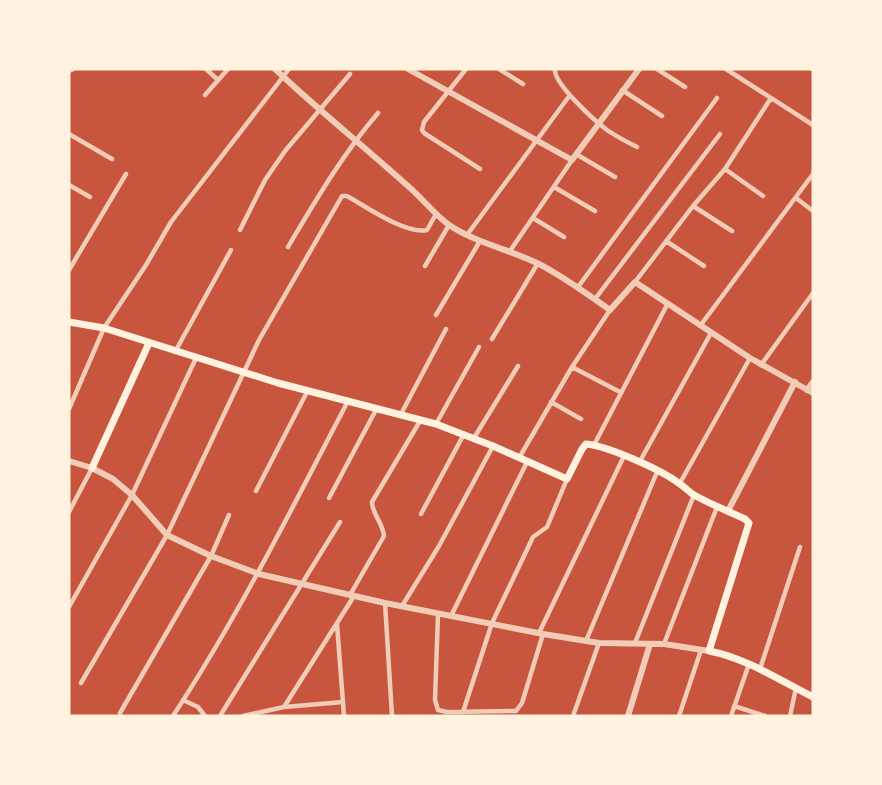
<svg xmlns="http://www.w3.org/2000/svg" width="882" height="785" font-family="'PT Serif',serif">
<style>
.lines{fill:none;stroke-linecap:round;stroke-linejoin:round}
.minor{stroke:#f1ccb7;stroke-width:4.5}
.tertiary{stroke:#f1ccb7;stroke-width:6}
.secondary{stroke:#fff3e0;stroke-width:7}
</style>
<rect width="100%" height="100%" fill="#c8553d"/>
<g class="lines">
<path class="minor" d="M 206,69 L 218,80
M 466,69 L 424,122 L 422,130 L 424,133 L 480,169
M 499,69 L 523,84
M 555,69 C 553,83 595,121 607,130 C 617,137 627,142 637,147
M 657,69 L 685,87
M 726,69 L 813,125
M 812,69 L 813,69
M 622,90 L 662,116
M 205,95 L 228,69
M 69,134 L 112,159
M 576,154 L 615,177
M 725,169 L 763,196
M 69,185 L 90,197
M 554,187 L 595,211
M 796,198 L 813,211
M 693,206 L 732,231
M 533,218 L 564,237
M 240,230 L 265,180 L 285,151 L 350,74
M 467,235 L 570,95
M 666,241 L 704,266
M 288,247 C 316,200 342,155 378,113
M 510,251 L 572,160
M 425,266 L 449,225
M 69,270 L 126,174
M 635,282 L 693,206 L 725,169 L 771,98
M 578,287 L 717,98
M 595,299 L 720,134
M 436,315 L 480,241
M 700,326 L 813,174
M 492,339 L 538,263
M 175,352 L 231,250
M 761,365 L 813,293
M 572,367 L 620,392
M 551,402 L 581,419
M 69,409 L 104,328 L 146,265 L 171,222 L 289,69
M 401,414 L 446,329
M 436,424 L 479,347
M 474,438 L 518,366
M 594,445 L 668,303
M 519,458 L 572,367 L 610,310
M 639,463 L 711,333
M 680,483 L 750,358
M 256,491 L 308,390
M 329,498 L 377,408
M 69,512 L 92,468
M 421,514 L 464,434
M 350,595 L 384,536 C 383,523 372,514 372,502 L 420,421
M 385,603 L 392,716
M 402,606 L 439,546 L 493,446
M 69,607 L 132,495 L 196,358
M 438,614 L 435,700 L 438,710 L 447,712 L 516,711
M 451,616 L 527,462
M 337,624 L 344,716
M 539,633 L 624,456
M 586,641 L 657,472
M 635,643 L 694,495
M 664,644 L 717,507
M 760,669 L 800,547
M 81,683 L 167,535 L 259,340 L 342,196 L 347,196 C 365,206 406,235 427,230 L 436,214
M 183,700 L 198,707 L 205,716
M 734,706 L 765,716
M 284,707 L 354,596
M 516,711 L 522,703 L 543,634
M 463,712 L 492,623 L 533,537 L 547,527 L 567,479
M 120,713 L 211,556 L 229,515
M 173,716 C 239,615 292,508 348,401
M 220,716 L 340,522
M 243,716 L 284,707 L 343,702
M 573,716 L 599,643
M 679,716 L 701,650
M 731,716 L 749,664
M 790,716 L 796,688"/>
<path class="tertiary" d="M 275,69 C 318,110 365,147 409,187 C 423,199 434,214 449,225 C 476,243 508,249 537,263 C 563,276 587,294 610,310 L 635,282 L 750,358 L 813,393
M 408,69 L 572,160 L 639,69
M 69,70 L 72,69
M 807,390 L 813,382
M 69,461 L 92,468 L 113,479 L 132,495 L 167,535 L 211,556 L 259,574 L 385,603 L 543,634 L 599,643 L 664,644 L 709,651
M 728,511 L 795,382
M 628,716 L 650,644"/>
<path class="secondary" d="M 69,322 L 104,328 L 278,383 L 436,424 L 493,446 L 567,479 L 582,449 L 586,444 C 608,446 662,470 680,484 C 685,487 689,492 694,495 C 710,504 728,511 745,519 L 749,523 L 709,651 C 746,658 779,680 813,697
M 92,468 L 149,343"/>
</g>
<rect width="882" height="785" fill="none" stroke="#fff3e0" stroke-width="141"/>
</svg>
